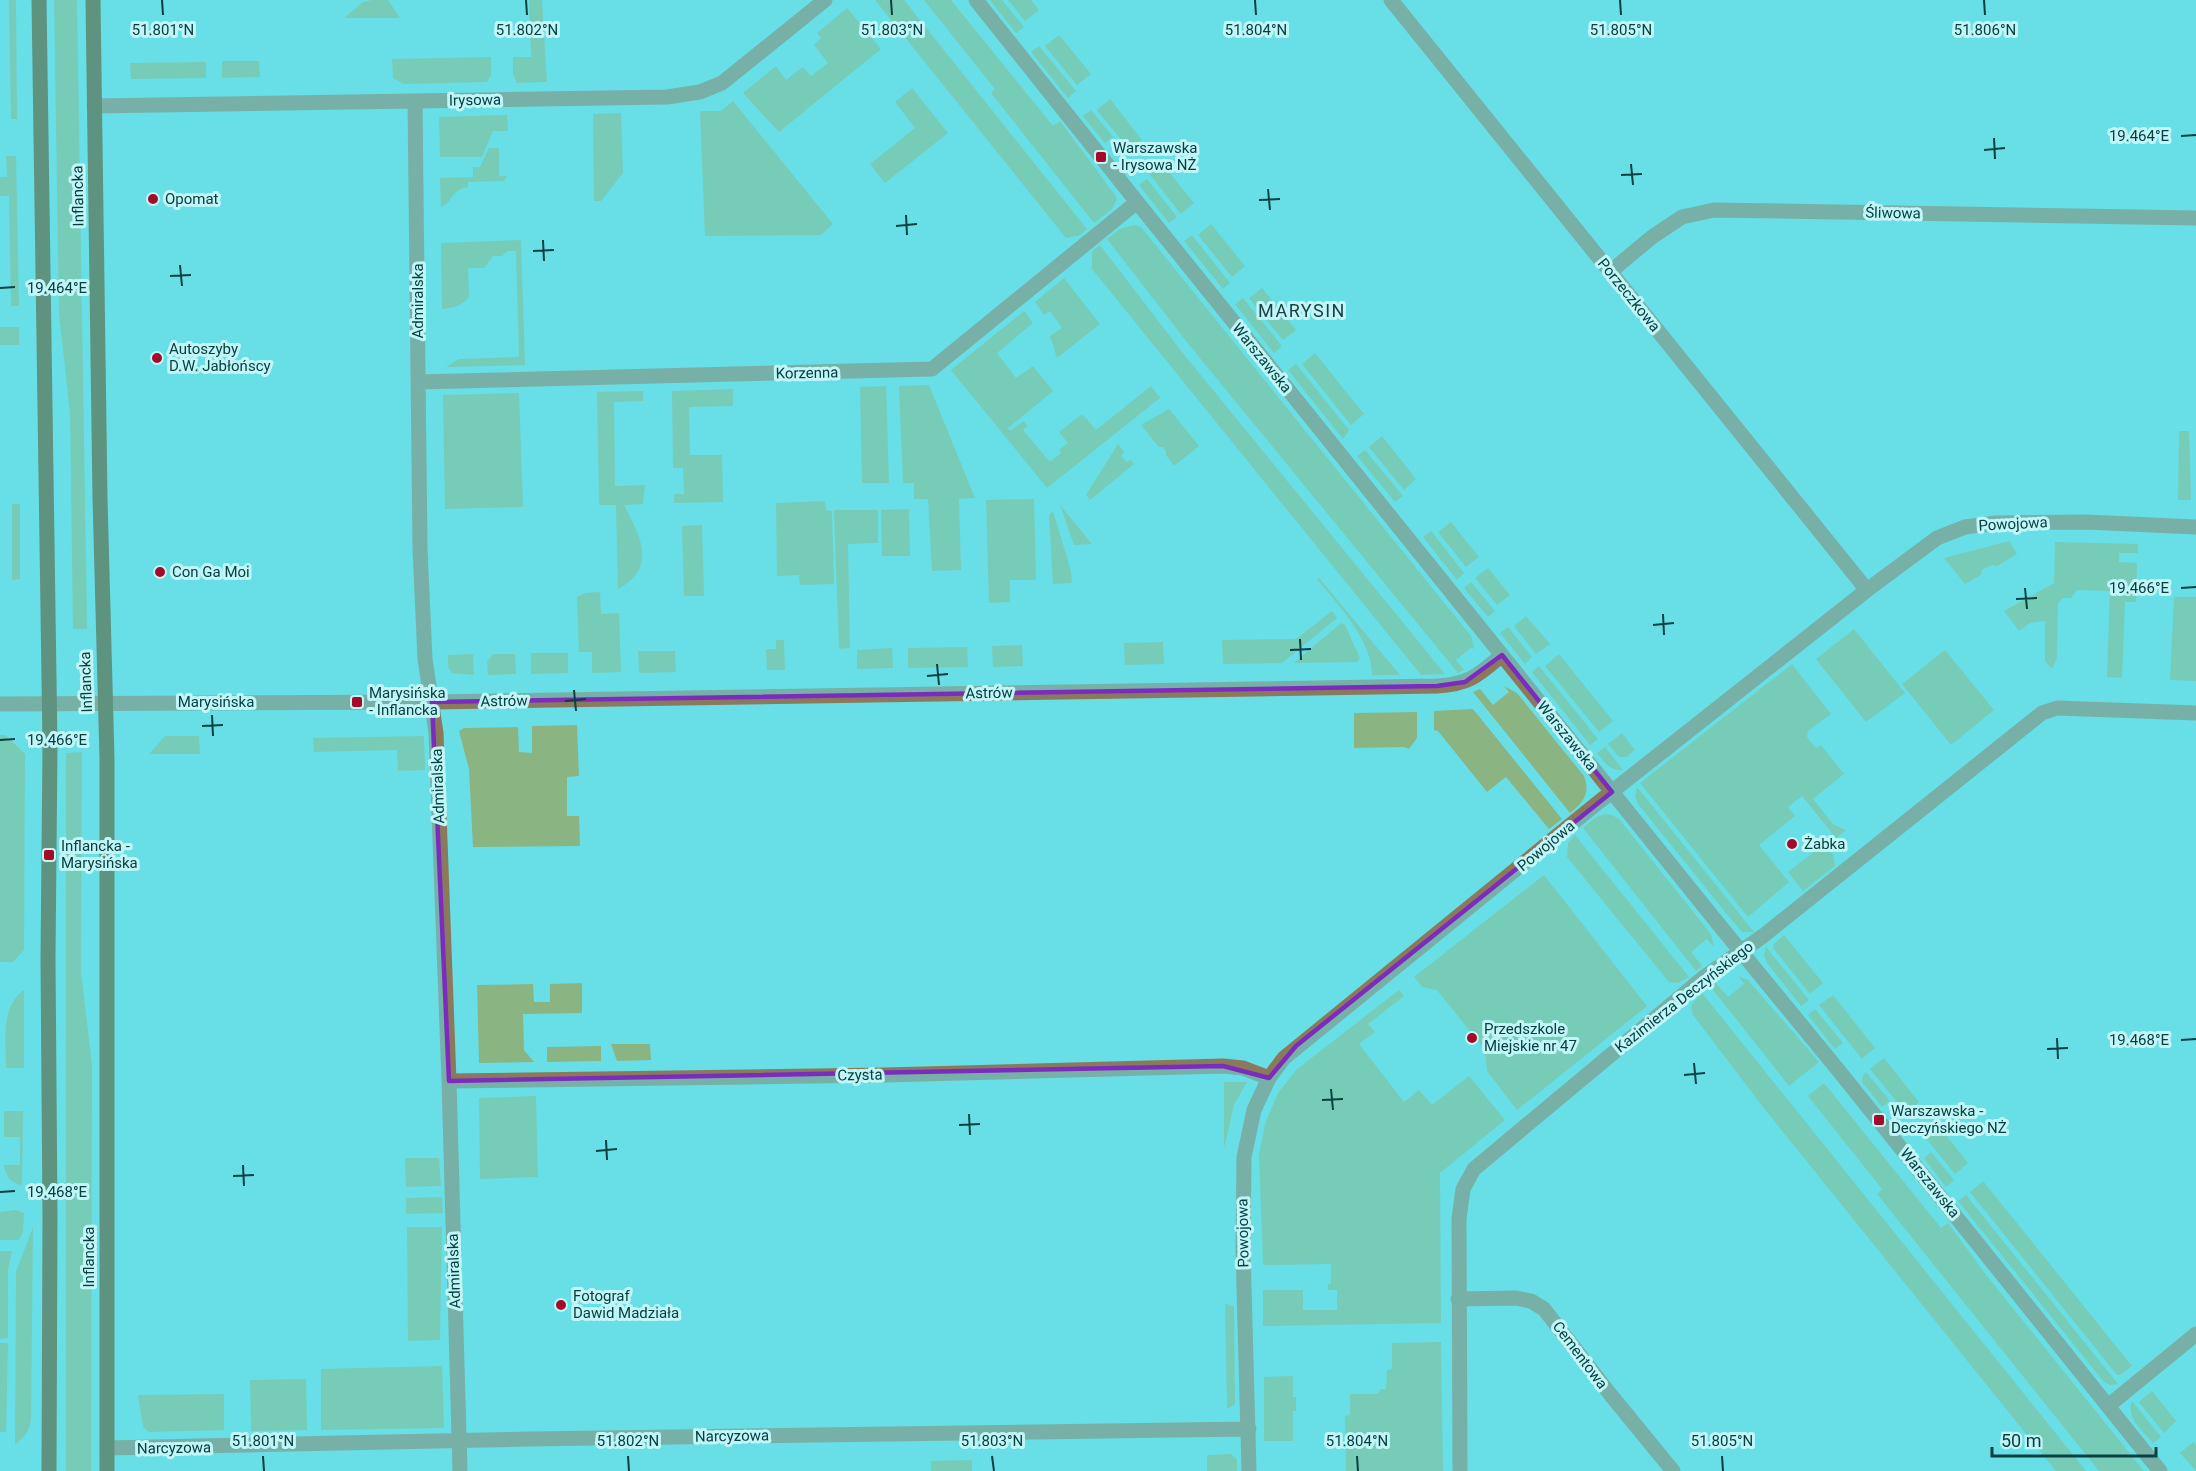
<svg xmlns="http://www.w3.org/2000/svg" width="2196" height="1471" font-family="Roboto,sans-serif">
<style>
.green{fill:#8ab582}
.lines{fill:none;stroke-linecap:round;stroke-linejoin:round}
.minor{stroke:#8b795c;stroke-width:15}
.major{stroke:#513903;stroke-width:15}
.marked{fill:none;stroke:#7b2cbf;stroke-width:4.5;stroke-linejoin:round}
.ticks{fill:none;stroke:#084042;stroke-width:2}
.poi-dot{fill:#a50b29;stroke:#c1f6f9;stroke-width:2}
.labels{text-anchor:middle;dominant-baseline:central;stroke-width:6;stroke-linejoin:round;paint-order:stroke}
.street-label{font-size:15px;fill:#084042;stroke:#c1f6f9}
.poi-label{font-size:15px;fill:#084042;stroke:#c1f6f9;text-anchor:start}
.quarter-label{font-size:18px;letter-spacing:1.5px;fill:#193f41;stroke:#c1f6f9}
.ticks-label{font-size:15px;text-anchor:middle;fill:#084042;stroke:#c1f6f9;stroke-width:6;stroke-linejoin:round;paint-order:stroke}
</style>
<rect width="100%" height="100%" fill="#68dfe6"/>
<path class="green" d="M 9,0 L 16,0 L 17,119 L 11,119 Z
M 54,0 L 77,0 L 87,629 L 73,629 L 70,413 L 59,314 Z
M 372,0 L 388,0 L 400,18 L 344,18 L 363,2 Z
M 529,0 L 542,0 L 547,82 L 517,83 L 513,74 L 513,57 L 531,57 Z
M 875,0 L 904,0 L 1087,229 L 1080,235 L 1066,238 Z
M 924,0 L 951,0 L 1053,126 L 1060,121 L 1115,195 L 1117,199 L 1112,209 L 1094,223 L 991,93 L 995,89 Z
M 990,0 L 1002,0 L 1024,27 L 1016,33 Z
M 1008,0 L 1031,0 L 1039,10 L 1025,21 Z
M 847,8 L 881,49 L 779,132 L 743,93 L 776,66 L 786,80 L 803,67 L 811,76 L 828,63 L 814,45 L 821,38 L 817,33 Z
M 1059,35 L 1091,74 L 1077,85 L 1045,46 Z
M 1039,46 L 1076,91 L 1068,98 L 1031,52 Z
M 491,57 L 491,75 L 487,82 L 404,84 L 393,78 L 392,59 Z
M 222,61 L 259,61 L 260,77 L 222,78 Z
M 206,62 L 206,78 L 131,79 L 130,63 Z
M 912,88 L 948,133 L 885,183 L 870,164 L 915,128 L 895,102 Z
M 1110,99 L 1142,140 L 1127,147 L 1097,110 Z
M 733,101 L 833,224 L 821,235 L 705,236 L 700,111 L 721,111 Z
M 1091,110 L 1113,137 L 1105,143 L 1083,116 Z
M 621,113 L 623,173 L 601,201 L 594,201 L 593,114 Z
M 507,115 L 508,131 L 493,131 L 482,157 L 440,157 L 439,117 Z
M 489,148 L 499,148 L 499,176 L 507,176 L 504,181 L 468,182 L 468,187 C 449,191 453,203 441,207 L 440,178 L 473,177 L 473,167 L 480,167 Z
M 6,156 L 16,156 L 19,306 L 11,306 L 9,196 L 0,196 L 0,177 L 7,177 Z
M 1160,161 L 1194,203 L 1181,214 L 1147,171 Z
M 1147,179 L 1177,217 L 1169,223 L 1139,185 Z
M 1211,224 L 1245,266 L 1232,277 L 1198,235 Z
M 1134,225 L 1141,227 L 1471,636 L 1475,650 L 1472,647 L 1456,660 L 1464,670 L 1458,673 L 1190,346 L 1107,239 L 1120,229 Z
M 1192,235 L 1230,283 L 1223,289 L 1184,241 Z
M 521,240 L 525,365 L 446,367 L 459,359 L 519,357 L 516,251 L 508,251 L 502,256 L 493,256 L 484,268 L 468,268 L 469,297 C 461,306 454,308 442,309 L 441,243 Z
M 1100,245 L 1182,352 L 1445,674 L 1421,675 L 1092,269 L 1092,251 Z
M 1064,278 L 1100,324 L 1057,358 L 1050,336 L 1062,328 L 1050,311 L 1044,315 L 1035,302 Z
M 1262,288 L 1296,330 L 1283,340 L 1249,298 Z
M 1243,298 L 1282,346 L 1274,353 L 1235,304 Z
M 1024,311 L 1033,323 L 997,353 L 1016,378 L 1033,366 L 1053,391 L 1008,428 L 1010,431 L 1024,421 L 1028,426 L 1023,430 L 1050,462 L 1061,453 L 1059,450 L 1068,443 L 1059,432 L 1082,414 L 1096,430 L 1151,386 L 1160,398 L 1047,488 L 951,370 Z
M 0,327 L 19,327 L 19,345 L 0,345 Z
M 1315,353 L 1364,414 L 1351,425 L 1302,364 Z
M 1296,364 L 1349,430 L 1343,439 L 1288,370 Z
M 929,385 L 975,498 L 959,499 L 961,570 L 932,571 L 928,499 L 914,499 L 914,483 L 903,483 L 899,386 Z
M 886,386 L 889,483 L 862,483 L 860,387 Z
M 733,389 L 733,406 L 689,407 L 690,455 L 722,455 L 723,502 L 674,503 L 674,494 L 684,494 L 683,468 L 673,468 L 672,391 Z
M 643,391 L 643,401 L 614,402 L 615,486 L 645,485 L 643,504 L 624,505 C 640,535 658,568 618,589 L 616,505 L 599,505 L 597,392 Z
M 519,393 L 523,507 L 445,509 L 443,395 Z
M 1169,409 L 1199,446 L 1174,466 L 1166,455 L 1166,451 L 1163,447 L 1159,447 L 1141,425 Z
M 2179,431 L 2189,431 L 2191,500 L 2178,500 Z
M 1382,436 L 1416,479 L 1404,490 L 1369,447 Z
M 1118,444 L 1124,452 L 1121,455 L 1126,462 L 1131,460 L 1134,464 L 1090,500 L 1086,495 Z
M 1365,450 L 1403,496 L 1395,502 L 1357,456 Z
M 1034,499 L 1036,580 L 1010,580 L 1010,602 L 989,603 L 986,500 Z
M 825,501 L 826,510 L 832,511 L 834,584 L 800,585 L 799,575 L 777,576 L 776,503 Z
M 12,504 L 20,504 L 20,579 L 12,580 Z
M 1060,505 L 1092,544 L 1074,545 Z
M 909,509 L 910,556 L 882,556 L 881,510 Z
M 878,510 L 878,543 L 848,544 L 850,648 L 839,649 L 834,510 Z
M 1053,511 L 1071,571 L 1072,583 L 1053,584 L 1049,515 Z
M 1451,522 L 1479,557 L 1466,567 L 1438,532 Z
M 702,525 L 704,596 L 684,596 L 682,526 Z
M 1431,531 L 1464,573 L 1457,580 L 1423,537 Z
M 2009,541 L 2017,554 L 1997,566 L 1992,565 L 1982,570 L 1981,575 L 1965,584 L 1944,558 Z
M 2055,542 L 2138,544 L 2138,553 L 2119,553 L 2119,562 L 2137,563 L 2136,602 L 2125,602 L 2122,678 L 2107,677 L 2110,591 L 2077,590 L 2071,598 L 2063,598 L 2058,603 L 2057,658 L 2052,669 L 2045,661 L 2045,621 L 2030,623 L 2019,631 L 2004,611 L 2054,583 Z
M 1488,568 L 1510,595 L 1497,605 L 1475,578 Z
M 1319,578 L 1400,675 L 1372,675 C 1372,640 1338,605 1317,579 Z
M 1471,582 L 1495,611 L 1488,617 L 1464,588 Z
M 600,592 L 601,614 L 619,613 L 621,672 L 592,673 L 592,652 L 579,652 L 577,597 L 585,593 Z
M 2174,597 L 2196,597 L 2196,681 L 2170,680 Z
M 1332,611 L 1337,618 L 1282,663 L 1223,664 L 1222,640 L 1296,639 Z
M 1526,616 L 1550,644 L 1536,654 L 1514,626 Z
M 1341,623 L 1345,625 L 1360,658 L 1357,662 L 1294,663 Z
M 1508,627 L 1532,657 L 1525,664 L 1500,633 Z
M 1854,629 L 1905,693 L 1866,722 L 1816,659 Z
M 776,640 L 784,640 L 785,670 L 767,670 L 766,649 L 776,649 Z
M 1163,642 L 1164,664 L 1125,665 L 1124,643 Z
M 1022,645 L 1023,666 L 993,667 L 992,646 Z
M 967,647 L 968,667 L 908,668 L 908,648 Z
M 892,648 L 893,668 L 857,669 L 857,650 Z
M 1945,650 L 1994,710 L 1951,745 L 1902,684 Z
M 638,651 L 675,651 L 676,672 L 639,673 Z
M 531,653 L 568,653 L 568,673 L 531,674 Z
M 473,654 L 474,675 L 452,673 L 448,667 L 448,655 Z
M 493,654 L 515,654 L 516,674 L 488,675 L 487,662 Z
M 1559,654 L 1613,721 L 1599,732 L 1545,666 Z
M 1792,664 L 1831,714 L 1808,731 L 1807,737 L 1816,748 L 1821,745 L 1844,774 L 1813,799 L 1834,825 L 1846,830 L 1836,838 L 1802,796 L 1788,807 L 1795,816 L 1759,845 L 1789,882 L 1748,917 L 1640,783 Z
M 1539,666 L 1598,739 L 1590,745 L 1532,672 Z
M 1504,686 L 1517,693 L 1584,776 C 1591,793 1583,803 1570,813 L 1473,692 L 1480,689 L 1493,705 L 1509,692 Z
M 1473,709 L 1562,819 L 1549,829 L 1506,777 L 1487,792 L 1438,731 L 1434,730 L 1434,711 Z
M 1417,712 L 1417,738 L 1409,749 L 1404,747 L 1354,748 L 1354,713 Z
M 577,725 L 579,776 L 567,777 L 567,816 L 579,816 L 580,846 L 473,847 L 469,769 L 459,731 L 464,728 L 518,727 L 519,752 L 532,753 L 532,726 Z
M 1622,733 L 1635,750 L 1626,757 L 1619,757 L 1608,744 Z
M 0,735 L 5,735 L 25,754 L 24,950 L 13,962 L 0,962 Z
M 165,736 L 199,736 L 200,754 L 149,754 Z
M 424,736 L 425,770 L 398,771 L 397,750 L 314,752 L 313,738 Z
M 1605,747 L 1623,770 C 1610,771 1605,763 1597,753 Z
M 82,752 L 81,972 L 92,1065 L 91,1471 L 66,1471 L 66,753 Z
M 1637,787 L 1754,932 L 1742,932 L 1730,918 L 1638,804 L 1635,796 Z
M 1605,814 L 1612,815 L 1619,819 L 1711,934 L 1714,947 L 1707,939 L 1691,952 L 1702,966 L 1696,971 L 1583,828 L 1596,817 Z
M 1575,835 L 1689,977 L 1678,983 L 1669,982 L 1567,857 L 1568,843 Z
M 1825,843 L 1833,855 L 1835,866 L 1803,891 L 1788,872 Z
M 1544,875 L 1647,1006 L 1517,1110 L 1487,1071 L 1485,1050 L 1437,990 L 1422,987 L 1414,977 Z
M 1784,935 L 1823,983 L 1810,994 L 1773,948 L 1774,944 Z
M 1766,947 L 1809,1000 L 1801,1006 L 1767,963 L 1764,955 Z
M 1738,976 L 1748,980 L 1819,1062 L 1789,1086 L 1710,986 L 1715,982 L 1728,997 L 1744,984 Z
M 582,983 L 582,1013 L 523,1014 L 524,1050 L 534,1062 L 479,1063 L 477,985 L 533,984 L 534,1002 L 550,1002 L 550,984 Z
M 24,990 L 24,1068 L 6,1068 C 6,1041 0,1007 24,990 Z
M 1399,990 L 1404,996 L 1368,1024 L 1375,1032 L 1359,1044 L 1404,1102 L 1419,1090 L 1432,1105 L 1469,1076 L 1505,1120 L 1440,1173 L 1441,1323 L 1263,1326 L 1263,1290 L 1303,1290 L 1303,1310 L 1337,1310 L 1337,1290 L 1328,1290 L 1328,1284 L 1331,1284 L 1331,1264 L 1263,1265 L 1259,1155 L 1265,1124 L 1278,1093 L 1296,1070 Z
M 1702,993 L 2086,1471 L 2056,1471 L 1763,1107 L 1693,1015 L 1691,1005 Z
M 1833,995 L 1875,1048 L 1862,1059 L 1819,1005 Z
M 1815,1009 L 1843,1043 L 1835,1049 L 1808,1015 Z
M 611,1044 L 650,1044 L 651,1060 L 617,1061 Z
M 601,1046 L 601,1061 L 547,1062 L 547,1047 Z
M 1884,1058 L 1919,1102 L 1906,1113 L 1870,1069 Z
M 1866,1072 L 1890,1101 L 1882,1107 L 1862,1082 L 1863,1075 Z
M 1224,1082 L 1247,1082 L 1234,1105 L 1224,1148 Z
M 1824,1083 L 1941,1228 L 1948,1223 L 1987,1276 L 2144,1471 L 2099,1471 L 1877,1194 L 1882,1189 L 1808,1096 Z
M 536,1096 L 538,1177 L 480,1179 L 479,1098 Z
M 4,1111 L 23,1111 L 22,1185 C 11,1184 5,1175 4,1165 L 20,1165 L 20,1137 L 4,1137 Z
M 1935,1121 L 1968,1163 L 1955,1174 L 1921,1132 Z
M 1931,1152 L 1954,1180 L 1946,1187 L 1924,1158 Z
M 405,1158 L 439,1158 L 441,1186 L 406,1187 Z
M 1983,1181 L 2132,1366 L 2120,1375 L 2117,1375 L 1970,1192 Z
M 1966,1195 L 2118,1384 L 2110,1385 L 2104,1382 L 1958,1201 Z
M 442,1197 L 443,1213 L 406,1214 L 406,1198 Z
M 16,1210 L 24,1213 L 23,1232 L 19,1240 L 0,1240 L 0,1212 Z
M 33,1227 L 31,1418 C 30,1430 25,1438 15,1444 L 16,1272 Z
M 407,1227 L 442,1227 L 440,1340 L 408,1341 Z
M 0,1251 L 12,1251 L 8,1270 L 8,1338 L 0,1339 Z
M 1225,1303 L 1234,1307 L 1235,1404 L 1227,1409 Z
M 1441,1342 L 1443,1471 L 1346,1471 L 1345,1416 L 1350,1415 L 1350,1394 L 1377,1394 L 1381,1389 L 1386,1389 L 1387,1370 L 1392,1369 L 1392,1343 Z
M 0,1343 L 8,1343 L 6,1432 L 0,1432 Z
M 442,1366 L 444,1428 L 321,1430 L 321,1369 Z
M 1293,1376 L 1293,1397 L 1296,1397 L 1296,1411 L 1293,1411 L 1293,1441 L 1264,1441 L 1264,1377 Z
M 306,1379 L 307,1430 L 251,1431 L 250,1380 Z
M 2152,1391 L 2176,1421 L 2164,1433 L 2139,1402 Z
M 224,1394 L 224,1430 L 149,1432 L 143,1427 L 138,1395 Z
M 2132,1401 L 2161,1437 L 2153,1443 C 2143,1431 2125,1417 2132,1401 Z
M 2193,1442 L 2196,1445 L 2196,1471 L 2180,1453 Z
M 1231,1454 L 1237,1460 L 1237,1471 L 1207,1471 L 1207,1455 Z
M 972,1460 L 972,1471 L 931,1471 L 931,1461 Z"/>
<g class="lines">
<path class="minor" d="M 976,0 L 1137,202 L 1720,926 L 1839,1071 L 2160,1471
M 1391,0 L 1867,590
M 415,101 L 420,549 L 425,659 L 436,733 L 449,1081 L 460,1471
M 94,106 L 667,97 L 700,92 L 722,83 L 825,0
M 1610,272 L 1652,237 L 1682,217 L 1714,210 L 2196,218
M 418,382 L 932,369 L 1137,202
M 0,704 L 432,702 L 1437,686 C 1470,684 1478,675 1502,655
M 449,1081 L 885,1075 L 1223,1066 L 1243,1068 L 1269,1078
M 1458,1299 L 1516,1298 L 1531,1301 L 1544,1309 L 1610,1394 L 1673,1471
M 2108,1406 L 2196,1334
M 107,1448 L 529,1439 L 1249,1429
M 1249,1471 L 1243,1250 L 1244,1157 L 1254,1110 L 1269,1078 L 1284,1058 L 1595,805 L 1867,590 L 1937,538 L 1965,527 L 1996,523 L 2086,522 L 2196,527
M 1460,1471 L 1459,1219 L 1463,1189 L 1474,1169 L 1703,978 L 1763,936 L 2042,713 L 2057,708 L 2196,713"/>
<path class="major" d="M 39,0 L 50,746 L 48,959 L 50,1216 L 49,1471
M 93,0 L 100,498 L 107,759 L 107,1471"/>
</g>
<path d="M0 0H2196V1471H0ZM 1502,655 L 1612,792 L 1296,1046 L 1269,1078 L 1223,1066 L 449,1081 L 432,702 L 1437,686 L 1465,682 Z" fill="#68dfe6" fill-opacity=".55" fill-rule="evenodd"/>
<path class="marked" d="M 1502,655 L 1612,792 L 1296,1046 L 1269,1078 L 1223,1066 L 449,1081 L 432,702 L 1437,686 L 1465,682 Z"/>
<path class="ticks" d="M 162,0 L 163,15M 526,0 L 527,15M 891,0 L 892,15M 1255,0 L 1256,15M 1620,0 L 1621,15M 1984,0 L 1985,15M 2181,136 L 2196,135M 1994,138 L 1995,159M 1984,150 L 2005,148M 1631,164 L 1633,185M 1621,175 L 1642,174M 1268,189 L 1270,210M 1259,200 L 1280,199M 906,215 L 907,235M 896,226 L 917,224M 543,240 L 544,261M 533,251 L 554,250M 180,265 L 182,286M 170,276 L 191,275M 0,288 L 15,287M 2025,588 L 2027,609M 2181,588 L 2196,587M 2016,599 L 2037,598M 1663,614 L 1664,635M 1653,625 L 1674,623M 1300,639 L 1301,660M 1290,650 L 1311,649M 937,664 L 939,685M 927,676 L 948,674M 574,690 L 576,711M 565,701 L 586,699M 212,715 L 213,736M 202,726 L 223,725M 0,740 L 15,739M 2057,1038 L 2058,1059M 2181,1040 L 2196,1039M 2047,1049 L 2068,1048M 1694,1063 L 1696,1084M 1684,1075 L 1705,1073M 1331,1089 L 1333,1110M 1322,1100 L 1343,1099M 969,1114 L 970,1135M 959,1125 L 980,1124M 606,1140 L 607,1160M 596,1151 L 617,1149M 243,1165 L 244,1186M 233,1176 L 254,1175M 0,1192 L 15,1191M 263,1456 L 264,1471M 628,1456 L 629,1471M 992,1456 L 994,1471M 1357,1456 L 1358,1471M 1722,1456 L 1723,1471"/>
<g class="poi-dot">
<rect x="1095" y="151" width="12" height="12" rx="3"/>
<circle cx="153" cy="199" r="6"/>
<circle cx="157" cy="358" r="6"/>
<circle cx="160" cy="572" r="6"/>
<rect x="351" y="696" width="12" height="12" rx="3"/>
<circle cx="1792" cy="844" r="6"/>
<rect x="43" y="849" width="12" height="12" rx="3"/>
<circle cx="1472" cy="1038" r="6"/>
<rect x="1873" y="1114" width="12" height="12" rx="3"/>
<circle cx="561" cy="1305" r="6"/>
</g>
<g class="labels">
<g class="street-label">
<text transform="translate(475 100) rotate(-1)">Irysowa</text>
<text transform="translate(78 196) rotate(-91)">Inflancka</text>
<text transform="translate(1893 213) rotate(1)">Śliwowa</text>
<text transform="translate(1629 295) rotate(51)">Porzeczkowa</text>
<text transform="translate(418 301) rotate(-90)">Admiralska</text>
<text transform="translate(1262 358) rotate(51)">Warszawska</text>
<text transform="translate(807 373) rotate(-1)">Korzenna</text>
<text transform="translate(2013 524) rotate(-3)">Powojowa</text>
<text transform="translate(86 682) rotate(-92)">Inflancka</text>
<text transform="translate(989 693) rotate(-1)">Astrów</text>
<text transform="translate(504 701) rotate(-1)">Astrów</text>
<text x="216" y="702">Marysińska</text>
<text transform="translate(1567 736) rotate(51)">Warszawska</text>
<text transform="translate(438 786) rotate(-92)">Admiralska</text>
<text transform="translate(1546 846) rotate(-40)">Powojowa</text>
<text transform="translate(1684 997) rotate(-38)">Kazimierza Deczyńskiego</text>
<text transform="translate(860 1075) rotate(-1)">Czysta</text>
<text transform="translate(1930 1183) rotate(51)">Warszawska</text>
<text transform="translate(1243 1233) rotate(-91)">Powojowa</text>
<text transform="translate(89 1257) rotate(-90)">Inflancka</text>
<text transform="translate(454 1271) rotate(-92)">Admiralska</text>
<text transform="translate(1580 1355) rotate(53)">Cementowa</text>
<text transform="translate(732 1436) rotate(-1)">Narcyzowa</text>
<text transform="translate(174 1448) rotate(-1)">Narcyzowa</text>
</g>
<g class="poi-label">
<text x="1113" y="148">Warszawska<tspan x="1113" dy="17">- Irysowa NŻ</tspan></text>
<text x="165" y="199">Opomat</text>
<text x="169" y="349">Autoszyby<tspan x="169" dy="17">D.W. Jabłońscy</tspan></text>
<text x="172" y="572">Con Ga Moi</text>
<text x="369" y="693">Marysińska<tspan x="369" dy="17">- Inflancka</tspan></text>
<text x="1804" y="844">Żabka</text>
<text x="61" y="846">Inflancka -<tspan x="61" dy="17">Marysińska</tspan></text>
<text x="1484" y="1029">Przedszkole<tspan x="1484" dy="17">Miejskie nr 47</tspan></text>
<text x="1891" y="1111">Warszawska -<tspan x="1891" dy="17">Deczyńskiego NŻ</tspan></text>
<text x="573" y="1296">Fotograf<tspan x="573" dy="17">Dawid Madziała</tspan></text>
</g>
<g class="quarter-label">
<text x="1302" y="310">MARYSIN</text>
</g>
</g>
<g class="ticks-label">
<text x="163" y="35">51.801°N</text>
<text x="527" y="35">51.802°N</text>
<text x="892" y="35">51.803°N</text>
<text x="1256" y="35">51.804°N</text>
<text x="1621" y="35">51.805°N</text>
<text x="1985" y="35">51.806°N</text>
<text x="2139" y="141">19.464°E</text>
<text x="57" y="293">19.464°E</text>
<text x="2139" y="593">19.466°E</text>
<text x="57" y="745">19.466°E</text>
<text x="2139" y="1045">19.468°E</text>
<text x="57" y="1197">19.468°E</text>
<text x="263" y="1446">51.801°N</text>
<text x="628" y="1446">51.802°N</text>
<text x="992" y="1446">51.803°N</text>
<text x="1357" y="1446">51.804°N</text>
<text x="1722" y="1446">51.805°N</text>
</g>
<path d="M1992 1447v9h164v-9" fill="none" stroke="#084042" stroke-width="3"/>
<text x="2001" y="1447" font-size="18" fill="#084042" stroke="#c1f6f9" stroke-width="4.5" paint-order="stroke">50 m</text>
</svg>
